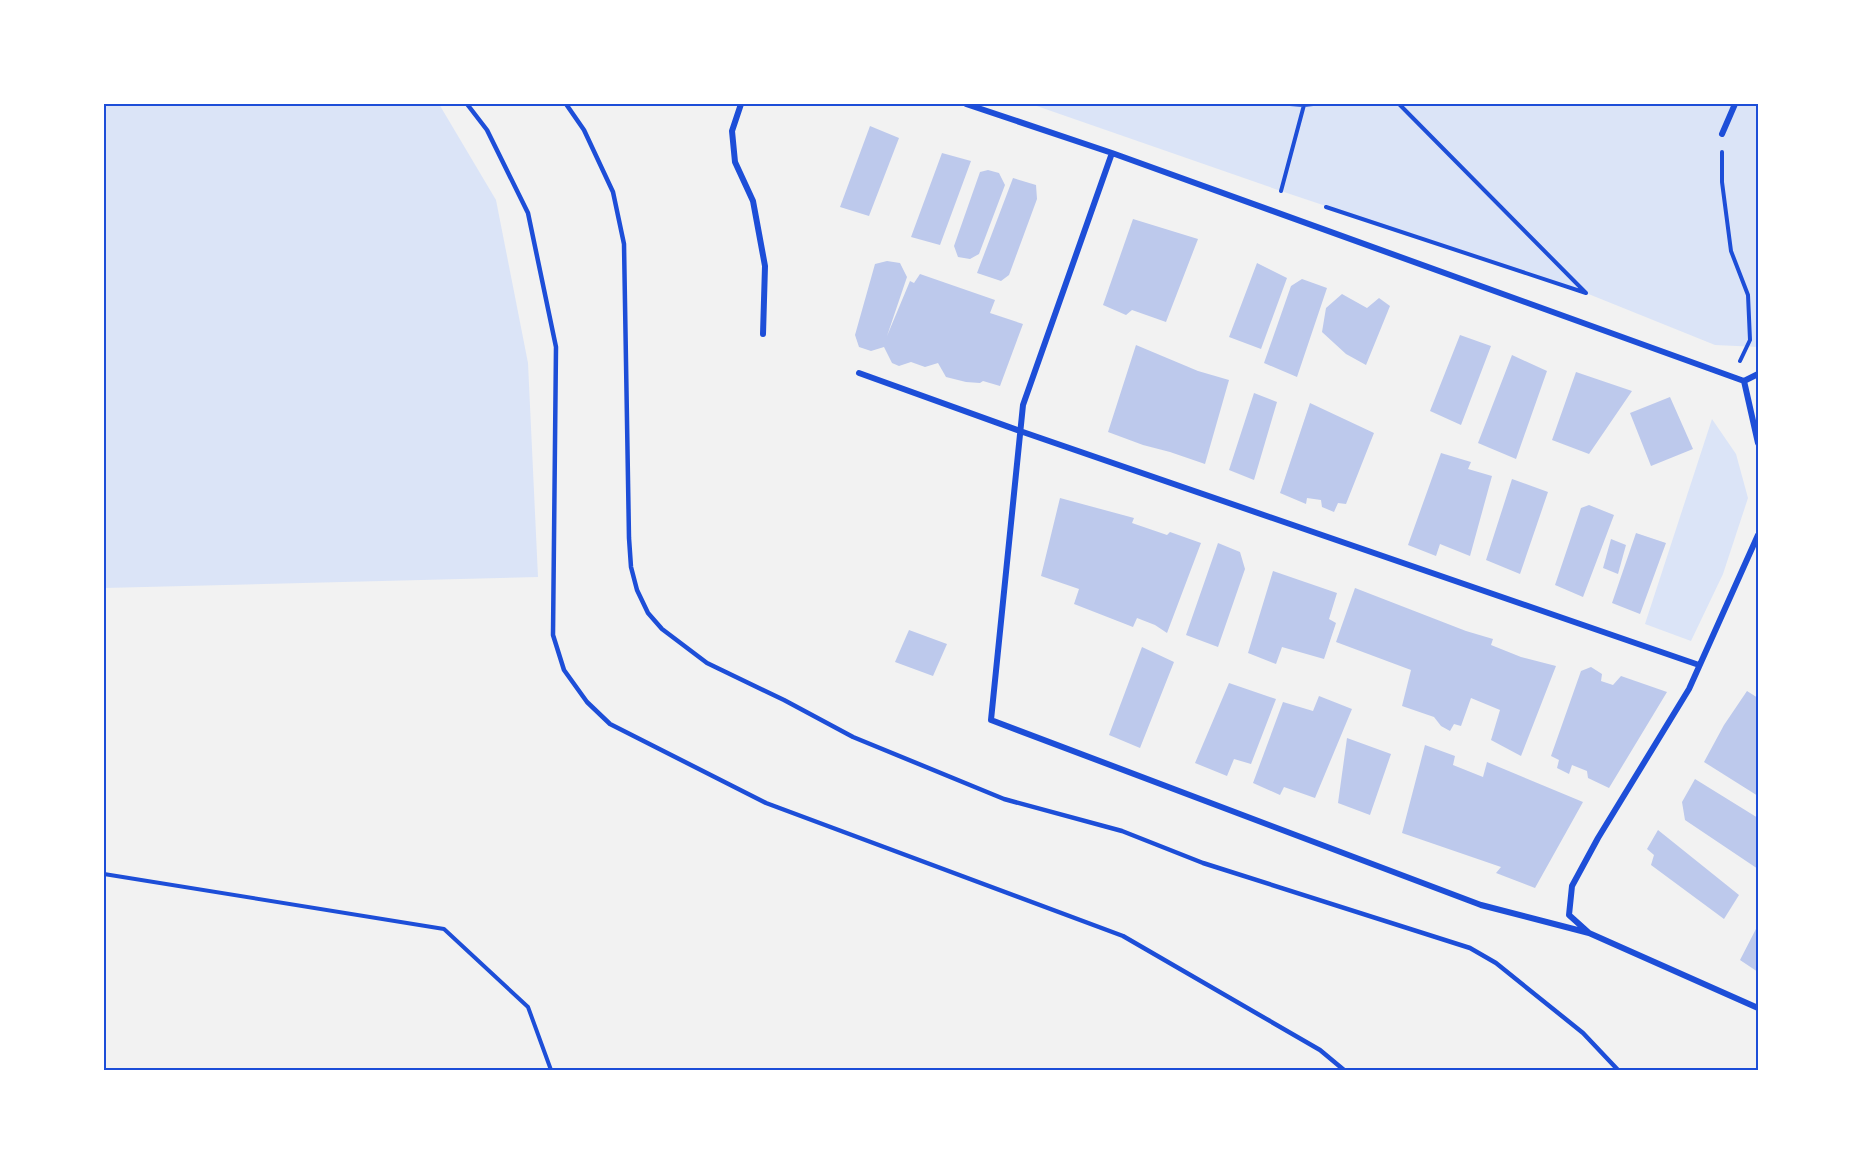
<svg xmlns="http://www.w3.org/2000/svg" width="1862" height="1174" font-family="'Golos Text',sans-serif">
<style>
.green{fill:#dbe4f7}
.building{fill:#bdc9ec}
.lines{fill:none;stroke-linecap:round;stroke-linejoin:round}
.path{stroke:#1d4ed8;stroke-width:4}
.service{stroke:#1d4ed8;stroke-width:4.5}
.minor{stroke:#1d4ed8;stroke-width:6}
.neatline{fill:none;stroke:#1d4ed8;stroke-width:2}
</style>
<rect width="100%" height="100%" fill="#f2f2f2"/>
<path class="green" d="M 104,104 L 439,104 L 496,200 L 528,363 L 538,577 L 104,588 Z
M 1031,104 L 1758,104 L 1758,347 L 1715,345 L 1586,293 L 1281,191 Z
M 1712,419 L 1736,454 L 1748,498 L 1723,574 L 1691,641 L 1645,624 Z"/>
<path class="building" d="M 870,126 L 899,138 L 869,216 L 840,207 Z
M 942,153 L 971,161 L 940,245 L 911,237 Z
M 988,170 L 999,173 L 1005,185 L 979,254 L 970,259 L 958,257 L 954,246 L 980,172 Z
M 1013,178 L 1036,185 L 1037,199 L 1009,275 L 1001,281 L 977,273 Z
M 1133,219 L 1198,239 L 1166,322 L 1132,310 L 1126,315 L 1103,305 Z
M 887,261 L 900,263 L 907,277 L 887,336 L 910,281 L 914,283 L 920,274 L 995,300 L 990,313 L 1023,324 L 1000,386 L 983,381 L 980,383 L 966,382 L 946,377 L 938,363 L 925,367 L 911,362 L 899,366 L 892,363 L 884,347 L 871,351 L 859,347 L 855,335 L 875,264 Z
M 1257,263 L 1287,278 L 1261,349 L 1229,337 Z
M 1302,279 L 1327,288 L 1297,377 L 1264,363 L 1291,286 Z
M 1342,294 L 1367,308 L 1379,298 L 1390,306 L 1366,365 L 1346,354 L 1322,332 L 1326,308 Z
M 1460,335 L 1491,346 L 1461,425 L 1430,411 Z
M 1136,345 L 1198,371 L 1229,380 L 1205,464 L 1170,452 L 1143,445 L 1108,432 Z
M 1512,355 L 1547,371 L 1516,459 L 1478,443 Z
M 1576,372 L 1632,391 L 1589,454 L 1552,440 Z
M 1254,393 L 1277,402 L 1254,480 L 1229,470 Z
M 1670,397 L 1693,449 L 1651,466 L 1630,413 Z
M 1310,403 L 1374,433 L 1346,504 L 1338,503 L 1334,512 L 1322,507 L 1321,500 L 1307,498 L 1306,504 L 1280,493 Z
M 1441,453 L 1471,462 L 1468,469 L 1492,476 L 1470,556 L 1440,544 L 1436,556 L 1408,545 Z
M 1512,479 L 1548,492 L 1520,574 L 1486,560 Z
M 1060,498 L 1134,518 L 1132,523 L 1167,535 L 1170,532 L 1201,543 L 1167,633 L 1155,625 L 1137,618 L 1133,627 L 1074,604 L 1079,589 L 1041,576 Z
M 1589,505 L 1614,515 L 1583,597 L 1555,585 L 1581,508 Z
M 1636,533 L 1666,543 L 1640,614 L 1612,603 Z
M 1611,539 L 1626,545 L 1618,574 L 1603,568 Z
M 1218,543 L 1240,552 L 1245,569 L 1218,647 L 1186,635 Z
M 1273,571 L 1337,593 L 1329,619 L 1336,623 L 1324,659 L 1282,647 L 1276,664 L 1248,653 Z
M 1355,588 L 1466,631 L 1493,639 L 1491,645 L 1521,657 L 1556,666 L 1521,756 L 1491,740 L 1500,710 L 1471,698 L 1461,726 L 1454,724 L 1450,731 L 1441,726 L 1434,717 L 1402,706 L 1411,670 L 1336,642 Z
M 909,630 L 947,644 L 933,676 L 895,662 Z
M 1142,647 L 1174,662 L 1140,748 L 1109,735 Z
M 1591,667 L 1602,674 L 1601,681 L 1613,685 L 1621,676 L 1667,692 L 1609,788 L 1588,778 L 1587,771 L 1572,765 L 1569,774 L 1557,768 L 1559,760 L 1551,756 L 1581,671 Z
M 1229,683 L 1276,699 L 1251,764 L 1234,759 L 1227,776 L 1195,763 Z
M 1747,691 L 1758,698 L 1758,796 L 1704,762 L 1724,725 Z
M 1319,696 L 1352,709 L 1315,798 L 1284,787 L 1280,795 L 1253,783 L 1283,702 L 1313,711 Z
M 1347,738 L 1391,754 L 1370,815 L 1338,803 Z
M 1425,745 L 1455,756 L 1453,765 L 1483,777 L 1487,762 L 1583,802 L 1535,888 L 1496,873 L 1501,867 L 1402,833 Z
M 1695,779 L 1758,818 L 1758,869 L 1685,820 L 1682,802 Z
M 1658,830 L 1739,895 L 1724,919 L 1651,865 L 1654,855 L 1647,849 Z
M 1758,916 L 1758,972 L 1740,960 L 1757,927 L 1756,920 Z"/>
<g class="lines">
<path class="path" d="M 1290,104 L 1304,105 L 1313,104
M 1722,152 L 1722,182 L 1731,251 L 1748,295 L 1750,340 L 1740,361
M 1281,191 L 1304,105
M 1326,207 L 1586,293 L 1399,104
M 104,874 L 444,929 L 528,1007 L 551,1070"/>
<path class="service" d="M 467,104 L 487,130 L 528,213 L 556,347 L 553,635 L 564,670 L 587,702 L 610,724 L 766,803 L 1123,936 L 1320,1050 L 1344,1070
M 566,104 L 584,130 L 613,192 L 624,244 L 629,538 L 631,567 L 637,590 L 648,613 L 662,629 L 707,663 L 784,700 L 853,737 L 1004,799 L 1122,831 L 1203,863 L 1470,948 L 1496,963 L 1583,1033 L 1618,1070"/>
<path class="minor" d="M 741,104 L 732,131 L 735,162 L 753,201 L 765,266 L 763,334
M 966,104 L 1112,153 L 1744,381
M 1722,134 L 1735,104
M 1112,153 L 1023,405 L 991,720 L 1481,905 L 1589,933 L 1758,1008
M 859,373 L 1020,431 L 1699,665
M 1744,381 L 1758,443
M 1744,381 L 1758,374
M 1589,933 L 1569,915 L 1572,886 L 1598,838 L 1689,689 L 1758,535"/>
</g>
<rect width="1862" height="1174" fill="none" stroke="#ffffff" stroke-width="210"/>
<rect x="105" y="105" width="1652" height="964" class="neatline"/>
</svg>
